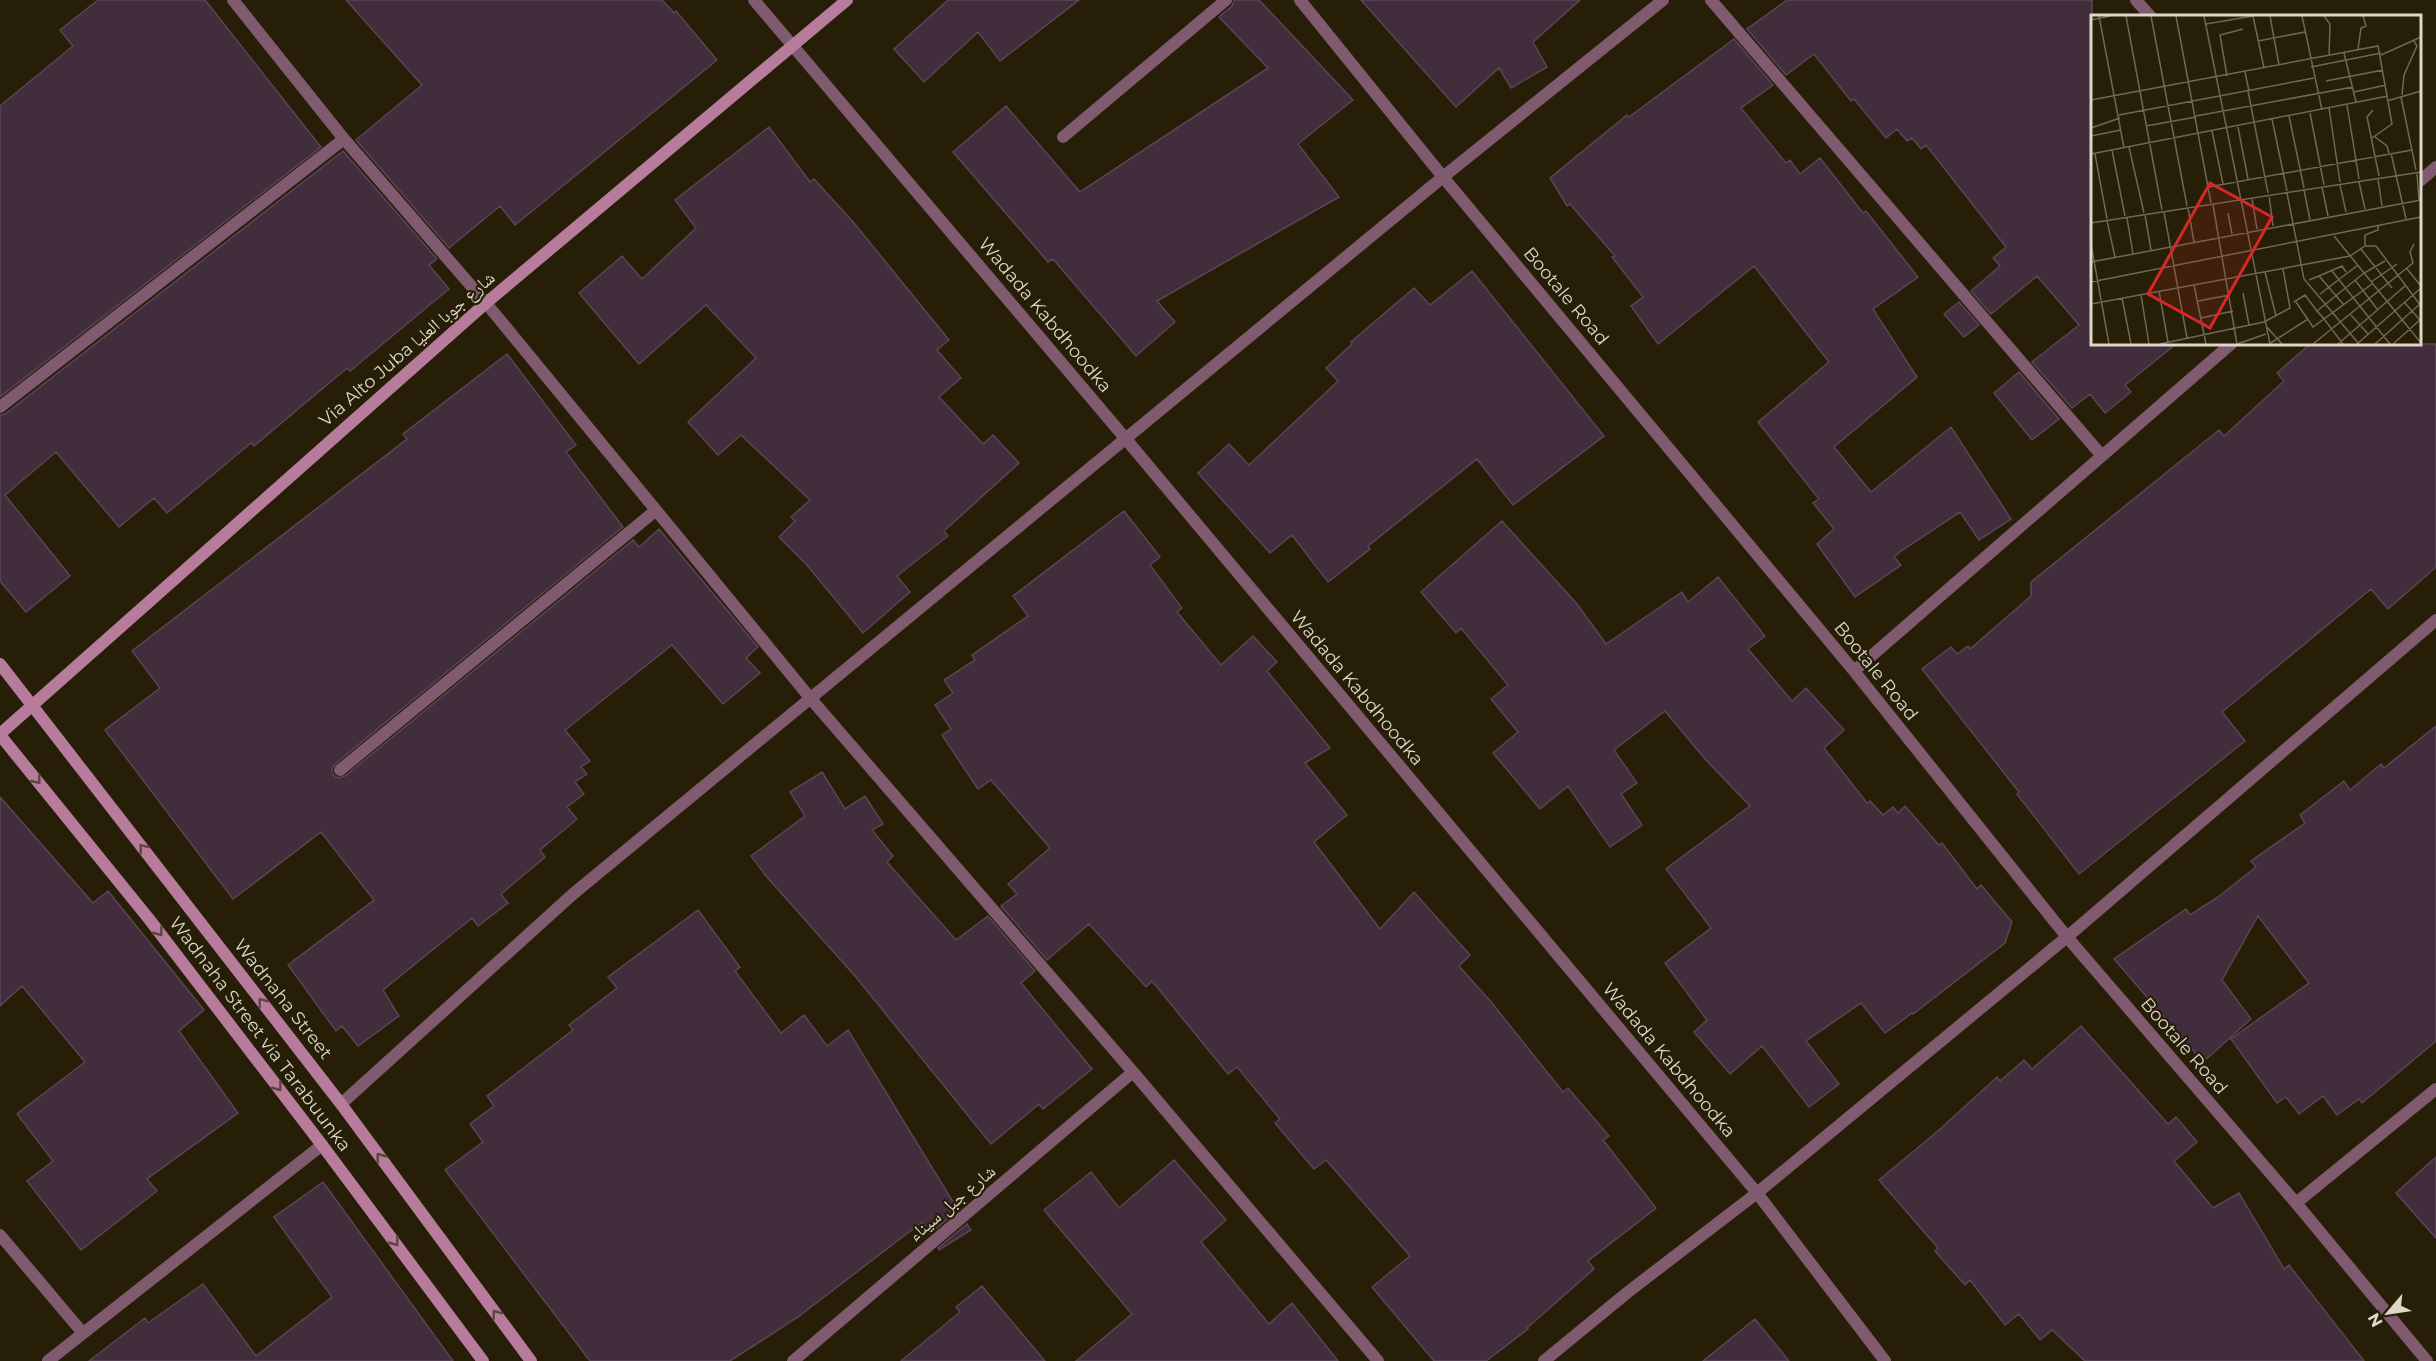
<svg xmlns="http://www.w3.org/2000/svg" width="2436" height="1361" font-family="Montserrat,'Noto Naskh Arabic',sans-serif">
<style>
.building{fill:#422d3c;stroke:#5b4555;stroke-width:1.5}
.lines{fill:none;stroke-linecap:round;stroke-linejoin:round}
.street{stroke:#805a6e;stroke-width:12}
.secondary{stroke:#b77c9c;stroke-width:12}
.oneway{stroke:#604443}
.labels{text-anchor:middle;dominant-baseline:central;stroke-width:4.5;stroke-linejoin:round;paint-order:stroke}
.street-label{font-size:18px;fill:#dcd7c9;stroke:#261e07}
.inset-road{fill:none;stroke:#6f6855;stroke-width:1.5}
.view{fill:#d62828;fill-opacity:0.15;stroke:#d62828;stroke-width:3}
.inset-edge{fill:none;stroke:#dcd7c9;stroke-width:3}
</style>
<rect width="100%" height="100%" fill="#261e07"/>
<path class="building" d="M 98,0 L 205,0 L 321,147 L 0,397 L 0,106 L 73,46 L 60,30 Z
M 346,0 L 662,0 L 674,13 L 676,11 L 717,60 L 515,225 L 500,206 L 449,248 L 356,140 L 422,85 Z
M 948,0 L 1079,0 L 1000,61 L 978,32 L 924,82 L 894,49 Z
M 1234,0 L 1259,0 L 1353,100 L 1298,144 L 1339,197 L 1157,301 L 1175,322 L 1136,356 L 1053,259 L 1048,262 L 953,152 L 1006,106 L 1080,192 L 1268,68 L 1219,17 L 1232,6 Z
M 1361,0 L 1580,0 L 1533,42 L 1547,67 L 1511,88 L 1499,68 L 1456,107 Z
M 1787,0 L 2092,0 L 2092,344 L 2176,344 L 2125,385 L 2131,392 L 2105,413 L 2090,394 L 2072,408 L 2032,362 L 2079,325 L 2037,276 L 1991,314 L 1971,291 L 2000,266 L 1993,258 L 2006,247 L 1926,145 L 1921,149 L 1912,138 L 1907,141 L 1897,129 L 1886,138 L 1854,99 L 1851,101 L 1814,54 L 1786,75 L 1747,29 Z
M 1734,39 L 1773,85 L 1741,108 L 1786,163 L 1790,160 L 1800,174 L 1820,158 L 1863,213 L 1866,211 L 1918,277 L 1873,309 L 1917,377 L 1834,447 L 1871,492 L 1951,427 L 2011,519 L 1979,540 L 1960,512 L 1901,551 L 1894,557 L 1901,565 L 1855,597 L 1817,544 L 1834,529 L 1813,503 L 1819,499 L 1758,422 L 1829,362 L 1754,266 L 1658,344 L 1631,306 L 1643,297 L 1612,257 L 1615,256 L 1570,204 L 1567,206 L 1550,178 L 1627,115 L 1629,117 Z
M 769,127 L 810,182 L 814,179 L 854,223 L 949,340 L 937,350 L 961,378 L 939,397 L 983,444 L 993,435 L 1019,463 L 944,531 L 948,536 L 897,576 L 910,592 L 863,633 L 806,564 L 779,537 L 795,521 L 791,517 L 810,500 L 741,435 L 718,455 L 688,422 L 756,358 L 706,305 L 639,364 L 579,293 L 622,256 L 642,279 L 696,228 L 675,200 Z
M 343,151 L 437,259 L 429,265 L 449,289 L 350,371 L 347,368 L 254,446 L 251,443 L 167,513 L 154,498 L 119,527 L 56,452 L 5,495 L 70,576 L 26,612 L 0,581 L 0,415 L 5,414 Z
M 1472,271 L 1604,436 L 1513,505 L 1477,459 L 1368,546 L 1370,549 L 1328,582 L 1292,535 L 1270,553 L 1198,473 L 1229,444 L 1249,465 L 1338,381 L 1326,368 L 1352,344 L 1351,342 L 1414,288 L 1430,305 Z
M 1959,302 L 1979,325 L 1964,337 L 1944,314 Z
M 2310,344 L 2436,344 L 2436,567 L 2388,609 L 2371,589 L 2222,712 L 2245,741 L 2079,874 L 2017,794 L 2019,792 L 2001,769 L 1922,669 L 1951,647 L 1957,654 L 1968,646 L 1970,649 L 2031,596 L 2031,582 L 2219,430 L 2224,436 L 2284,381 L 2277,373 Z
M 507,354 L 576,445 L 566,452 L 623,527 L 335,764 L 332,768 L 333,775 L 338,778 L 345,776 L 633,540 L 639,547 L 659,529 L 758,647 L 746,658 L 760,673 L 723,704 L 672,645 L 565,730 L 590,761 L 581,767 L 587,774 L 575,782 L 584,794 L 567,807 L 577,819 L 540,850 L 545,857 L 501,894 L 508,903 L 478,926 L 472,918 L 383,990 L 399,1016 L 358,1046 L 342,1026 L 336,1031 L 288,965 L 374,900 L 321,832 L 233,899 L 105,730 L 160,688 L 132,651 L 407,439 L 403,434 Z
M 2019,372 L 2059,419 L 2032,440 L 1994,393 Z
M 1124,511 L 1160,557 L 1150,565 L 1182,608 L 1177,612 L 1221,665 L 1253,636 L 1277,662 L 1267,671 L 1330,748 L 1305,763 L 1347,815 L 1314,842 L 1380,929 L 1414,892 L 1470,955 L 1459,966 L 1492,1003 L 1563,1092 L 1568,1088 L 1609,1136 L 1603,1140 L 1656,1208 L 1588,1261 L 1594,1269 L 1527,1328 L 1528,1329 L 1486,1361 L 1434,1361 L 1372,1287 L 1410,1256 L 1326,1160 L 1314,1169 L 1275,1123 L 1280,1119 L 1237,1067 L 1228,1074 L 1152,981 L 1146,987 L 1089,924 L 1047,960 L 1001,906 L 1017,894 L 1008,884 L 1050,848 L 991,780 L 978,789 L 942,735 L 951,729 L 935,705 L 953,693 L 944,680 L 975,660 L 972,655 L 1028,616 L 1013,596 Z
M 1502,521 L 1577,604 L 1606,644 L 1682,592 L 1688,602 L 1718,577 L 1765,636 L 1748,649 L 1792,701 L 1806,688 L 1844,730 L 1824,748 L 1867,803 L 1870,801 L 1883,815 L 1893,807 L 1898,813 L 1905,806 L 1939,845 L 1942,843 L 1977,889 L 1981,885 L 2012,922 L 2005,943 L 1913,1014 L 1912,1013 L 1885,1033 L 1861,1003 L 1806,1041 L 1839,1084 L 1809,1107 L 1762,1046 L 1730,1074 L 1694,1032 L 1707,1020 L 1665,963 L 1711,928 L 1666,869 L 1750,806 L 1705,759 L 1665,711 L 1614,750 L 1637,783 L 1621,794 L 1642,825 L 1610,847 L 1568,786 L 1540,809 L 1493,753 L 1518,732 L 1491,699 L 1508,685 L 1461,628 L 1456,633 L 1421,592 Z
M 2436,726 L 2436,1041 L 2362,1103 L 2359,1099 L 2337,1115 L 2323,1096 L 2299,1114 L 2286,1097 L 2277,1103 L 2231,1039 L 2309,983 L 2258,916 L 2222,980 L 2251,1019 L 2203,1062 L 2114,959 L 2186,909 L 2190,915 L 2218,897 L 2256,867 L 2251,861 L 2305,823 L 2300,815 L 2344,781 L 2350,790 L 2381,764 L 2384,768 Z
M 822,772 L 845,809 L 865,796 L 883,824 L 872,830 L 893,856 L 887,862 L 956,940 L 988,916 L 1035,971 L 1021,983 L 1092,1069 L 1043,1109 L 1039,1104 L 991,1144 L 855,976 L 766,876 L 751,856 L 805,816 L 790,792 Z
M 0,797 L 93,903 L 108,891 L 204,1010 L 179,1031 L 238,1113 L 147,1179 L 157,1191 L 81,1250 L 27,1181 L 53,1161 L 17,1114 L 85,1062 L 22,986 L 0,1006 Z
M 698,910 L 740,967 L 735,971 L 781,1033 L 804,1015 L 827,1046 L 848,1030 L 958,1210 L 930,1234 L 922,1222 L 798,1317 L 730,1361 L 590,1361 L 445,1170 L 483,1142 L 470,1124 L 494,1106 L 487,1096 L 573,1030 L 569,1025 L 617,988 L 608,977 Z
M 2081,1026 L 2168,1124 L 2176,1117 L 2197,1142 L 2174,1161 L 2213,1208 L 2239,1193 L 2284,1269 L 2289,1265 L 2364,1361 L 2085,1361 L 2052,1330 L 2040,1340 L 2019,1314 L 2005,1325 L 1970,1280 L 1965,1285 L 1935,1251 L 1938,1248 L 1879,1180 L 1939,1130 L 1997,1077 L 2000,1081 L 2024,1060 L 2032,1069 Z
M 2436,1157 L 2436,1238 L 2396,1193 Z
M 1174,1160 L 1226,1220 L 1201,1242 L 1269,1324 L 1292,1303 L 1338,1361 L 1076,1361 L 1132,1314 L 1044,1210 L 1091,1172 L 1119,1208 Z
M 323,1182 L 453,1361 L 89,1361 L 145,1318 L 148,1323 L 203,1284 L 256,1356 L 332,1297 L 274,1217 Z
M 967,1224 L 971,1230 L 939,1250 L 938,1248 Z
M 982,1286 L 1045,1361 L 901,1361 L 960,1312 L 956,1307 Z
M 1755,1319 L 1789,1361 L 1703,1361 Z"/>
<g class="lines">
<path class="street" d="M 233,0 L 344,139 L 486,303 L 811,699 L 1133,1072 L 1378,1361
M 754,0 L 1125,438 L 1757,1193 L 1885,1361
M 1300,0 L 1443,177 L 1854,671 L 2067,937 L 2296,1203 L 2427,1361
M 1711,0 L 2102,456
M 2136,0 L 2150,16
M 1063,137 L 1226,0
M 2420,181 L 2436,167
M 0,407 L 344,139
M 1854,671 L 2231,344
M 340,770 L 655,511
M 341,1104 L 573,894 L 1443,177 L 1663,0
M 2296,1203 L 2436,1089
M 0,1235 L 82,1332
M 48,1361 L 322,1145
M 793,1361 L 1133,1072
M 1544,1361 L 1628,1292 L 1757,1193 L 2067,937 L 2436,620"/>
<path class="secondary" d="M 0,664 L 341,1104 L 531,1361
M 0,734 L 486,303 L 847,0
M 0,735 L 149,919 L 322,1145 L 483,1361"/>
</g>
<defs><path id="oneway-chevron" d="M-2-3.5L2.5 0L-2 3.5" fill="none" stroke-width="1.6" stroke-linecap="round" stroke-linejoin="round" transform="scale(1.5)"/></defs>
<g class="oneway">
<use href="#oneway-chevron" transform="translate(37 780) rotate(51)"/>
<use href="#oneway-chevron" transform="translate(143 848) rotate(-128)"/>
<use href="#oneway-chevron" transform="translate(159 932) rotate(53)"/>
<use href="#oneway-chevron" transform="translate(262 1002) rotate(-128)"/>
<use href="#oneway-chevron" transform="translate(278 1087) rotate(53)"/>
<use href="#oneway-chevron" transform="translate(380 1157) rotate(-127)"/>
<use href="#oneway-chevron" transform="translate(395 1242) rotate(53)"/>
<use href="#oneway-chevron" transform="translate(496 1314) rotate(-127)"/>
</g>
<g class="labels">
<g class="street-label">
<text transform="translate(1566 296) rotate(50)">Bootale Road</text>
<text transform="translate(1045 315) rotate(50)">Wadada Kabdhoodka</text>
<text transform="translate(407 349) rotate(-41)">Via Alto Juba شارع جوبا العليا</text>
<text transform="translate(1876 671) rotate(51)">Bootale Road</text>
<text transform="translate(1357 688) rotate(50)">Wadada Kabdhoodka</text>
<text transform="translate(283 999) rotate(52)">Wadnaha Street</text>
<text transform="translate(260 1034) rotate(53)">Wadnaha Street via Tarabuunka</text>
<text transform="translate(2184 1046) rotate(49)">Bootale Road</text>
<text transform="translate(1669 1060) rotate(50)">Wadada Kabdhoodka</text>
<text transform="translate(952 1203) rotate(-40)">شارع جبل سيناء</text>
</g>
</g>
<g transform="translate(2091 15)">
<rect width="330" height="330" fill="#261e07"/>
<path class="inset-road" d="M 8,1 L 33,133M 35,1 L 71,195M 60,1 L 96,191M 85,1 L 120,188M 113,1 L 179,329M 162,1 L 173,53M 179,1 L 188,50M 211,1 L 231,95M 233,1 L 239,9 L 238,41M 0,5 L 19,1M 115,9 L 162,1M 167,26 L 214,17M 267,34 L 270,13 L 275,11 L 272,1M 253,38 L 265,87M 290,40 L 330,22M 220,52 L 290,38M 154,57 L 158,76M 136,61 L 129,20 L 152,14M 235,66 L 292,55M 157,76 L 177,178M 263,77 L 295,70M 311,80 L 313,60 L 326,31 L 323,26M 310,82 L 325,155M 0,85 L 287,31 L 301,109 L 281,123M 296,86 L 330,76M 256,90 L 268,164M 238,93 L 249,167M 282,95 L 276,102 L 288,161M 219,98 L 233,170M 28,100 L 223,63M 105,101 L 262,72M 198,101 L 213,173M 181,104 L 196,176M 55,111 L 105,102M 147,112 L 157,164M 0,113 L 29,103M 121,116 L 132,169M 0,121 L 30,115M 284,122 L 296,131 L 298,138M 38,132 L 53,198M 21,135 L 34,201M 300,138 L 315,204M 0,139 L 297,81M 4,139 L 16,204M 326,158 L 328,185M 287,164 L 291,191M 268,167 L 274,194M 249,170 L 255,197M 118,172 L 321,135M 231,172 L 237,201M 213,175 L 219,205M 196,178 L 213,264 L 268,329M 178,180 L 182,211M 161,184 L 166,214M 122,190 L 146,329M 97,193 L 103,227M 73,197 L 96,323M 137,198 L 141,219M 54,200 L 60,235M 36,203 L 42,239M 16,206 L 24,242M 0,208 L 330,157M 243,221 L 330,328M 0,229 L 18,329M 274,231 L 274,220 L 287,215 L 287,211M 269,233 L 301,273M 0,247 L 330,185M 316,254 L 330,271M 241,256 L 299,329M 174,257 L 185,301M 228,261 L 251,251 L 255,257M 218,265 L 228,261 L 253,290M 264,265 L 286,294M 0,267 L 330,202M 280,267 L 306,249M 103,270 L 115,329M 68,276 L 77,327M 152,278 L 158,310M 229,279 L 267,250M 50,280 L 58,329M 31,283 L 40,329M 107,286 L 139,280M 203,287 L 214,280 L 226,296M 205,287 L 222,312 L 233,304 L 226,296 L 273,258 L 294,246M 313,287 L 329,305M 0,289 L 259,241 L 274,231 L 285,231 L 330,291M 260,300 L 277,319M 110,303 L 142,296M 175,311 L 191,329M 69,329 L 173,307 L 199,293 L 192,254M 146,329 L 175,319M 178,329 L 217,304M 222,329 L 322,248 L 319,237 L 323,229M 247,329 L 314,271M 252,329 L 233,304 L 281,269M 266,329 L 330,273M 284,329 L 329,289M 302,329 L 330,304"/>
<path class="view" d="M 119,168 L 181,202 L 119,313 L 57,279 Z"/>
<rect width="330" height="330" class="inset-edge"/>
</g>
<g transform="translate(2388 1313) rotate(241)" stroke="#261e07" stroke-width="4.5" paint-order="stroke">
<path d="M0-4.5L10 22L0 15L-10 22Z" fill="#dcd7c9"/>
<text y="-9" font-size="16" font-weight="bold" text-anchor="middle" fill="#dcd7c9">N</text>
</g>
</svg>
